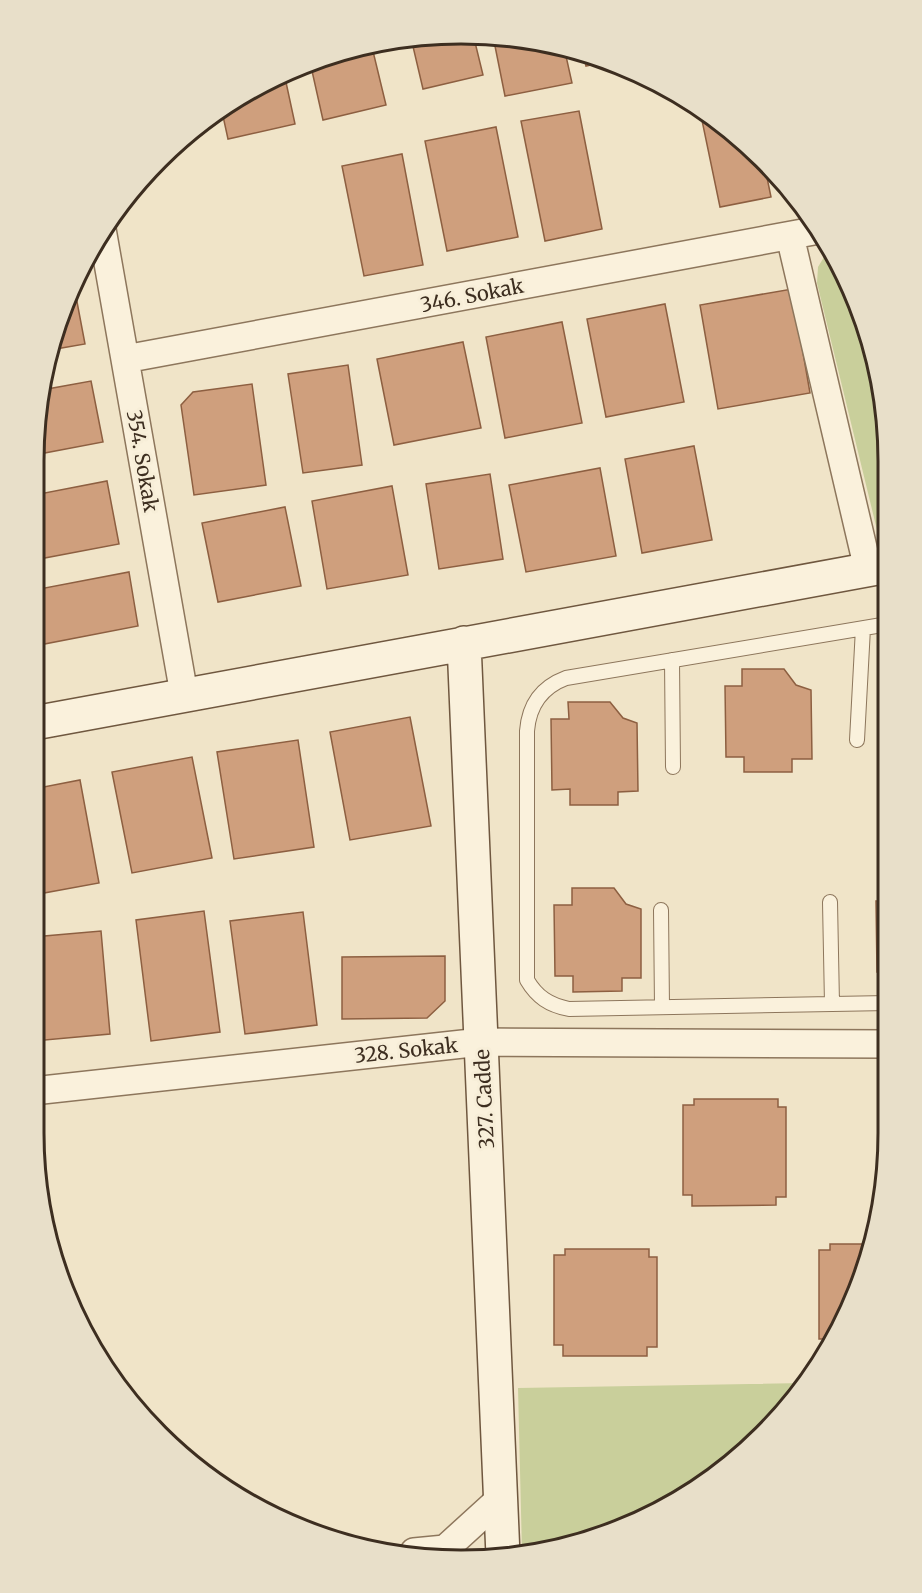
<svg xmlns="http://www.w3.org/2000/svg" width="922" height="1593" font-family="Merriweather,serif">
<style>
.green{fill:#c9cf9b}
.building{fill:#cf9f7d;stroke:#8d5f41;stroke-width:1.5}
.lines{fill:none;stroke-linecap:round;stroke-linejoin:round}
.lane-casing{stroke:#8d765c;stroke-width:16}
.street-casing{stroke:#8d765c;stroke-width:30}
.secondary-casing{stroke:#6f573f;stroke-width:36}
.lane{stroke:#faf1dc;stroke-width:14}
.street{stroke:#faf1dc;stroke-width:27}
.secondary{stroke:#faf1dc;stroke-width:33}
.labels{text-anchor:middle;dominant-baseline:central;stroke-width:6;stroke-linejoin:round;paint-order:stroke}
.street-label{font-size:20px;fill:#3d2e20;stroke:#f7eed8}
.rim{fill:none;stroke:#3d2e20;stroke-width:3}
</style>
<rect width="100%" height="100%" fill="#f0e4c8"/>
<path class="green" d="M 832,248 L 866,324 L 888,433 L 888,529 L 877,530 L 817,283 L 818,267 L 829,249 Z
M 805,1383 L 722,1471 L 599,1537 L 522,1552 L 518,1388 Z"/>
<path class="building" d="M 461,33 L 473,34 L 483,75 L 423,89 L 411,38 Z
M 493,36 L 544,41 L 564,47 L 572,83 L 505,96 Z
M 371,43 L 386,105 L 323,120 L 310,62 Z
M 583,53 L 609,61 L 586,66 Z
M 284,73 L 295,124 L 228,139 L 221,107 Z
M 699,106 L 763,158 L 771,197 L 720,207 Z
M 579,111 L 602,229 L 545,241 L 521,121 Z
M 496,127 L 518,237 L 447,251 L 425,141 Z
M 402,154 L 423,265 L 364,276 L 342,166 Z
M 74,286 L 85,344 L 50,350 L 56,324 Z
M 792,289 L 810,393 L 718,409 L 700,305 Z
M 665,304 L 684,402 L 606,417 L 587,319 Z
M 562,322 L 582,423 L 505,438 L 486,337 Z
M 463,342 L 481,428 L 394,445 L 377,359 Z
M 348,365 L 362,465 L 303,473 L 288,374 Z
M 91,381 L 103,442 L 34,455 L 34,433 L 42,390 Z
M 252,384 L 266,485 L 194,495 L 181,405 L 193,392 Z
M 694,446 L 712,540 L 642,553 L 625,459 Z
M 600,468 L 616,556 L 526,572 L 509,485 Z
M 490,474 L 503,559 L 439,569 L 426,484 Z
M 107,481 L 119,544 L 34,560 L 34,495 Z
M 392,486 L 408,575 L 327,589 L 312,501 Z
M 285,507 L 301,586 L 218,602 L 202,523 Z
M 129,572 L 138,626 L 34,646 L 34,590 Z
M 742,669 L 784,669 L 796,685 L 811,690 L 812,759 L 792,759 L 792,772 L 744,772 L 744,757 L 726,757 L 725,686 L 742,686 Z
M 568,702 L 610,702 L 623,718 L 637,723 L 638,791 L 618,792 L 618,805 L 570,805 L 570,789 L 552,790 L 551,719 L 569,719 Z
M 410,717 L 431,826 L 350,840 L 330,732 Z
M 298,740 L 314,847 L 234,859 L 217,752 Z
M 192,757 L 212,858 L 132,873 L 112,772 Z
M 80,780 L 99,883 L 33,895 L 33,789 Z
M 572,888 L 614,888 L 626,904 L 641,909 L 641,978 L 622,978 L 622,991 L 573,992 L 573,976 L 555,976 L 554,905 L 572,905 Z
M 876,901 L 888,901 L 888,972 L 877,972 Z
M 204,911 L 220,1032 L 151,1041 L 136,920 Z
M 303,912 L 317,1025 L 245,1034 L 230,921 Z
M 101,931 L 110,1034 L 34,1041 L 33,937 Z
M 445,956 L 445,1001 L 427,1018 L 342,1019 L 342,957 Z
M 694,1099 L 778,1099 L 778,1107 L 786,1107 L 786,1197 L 776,1197 L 776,1205 L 692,1206 L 692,1195 L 683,1195 L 683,1105 L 694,1105 Z
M 830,1244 L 871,1244 L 866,1269 L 829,1346 L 829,1339 L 819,1339 L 819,1250 L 830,1250 Z
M 565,1249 L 649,1249 L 649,1257 L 657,1257 L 657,1347 L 647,1347 L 647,1356 L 563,1356 L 563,1345 L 554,1345 L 554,1255 L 565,1255 Z"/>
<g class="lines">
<defs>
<path id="lane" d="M 888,624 L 566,678 C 542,687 529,705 527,731 L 527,980 C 537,997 549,1005 569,1009 L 888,1003
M 672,660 L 673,767
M 857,740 L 863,628
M 830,902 L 832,1004
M 661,910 L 662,1007"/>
<path id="street" d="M 102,229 L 184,694
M 790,236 L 868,569
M 125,359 L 819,230
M 33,1091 L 481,1042 L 888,1044
M 414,1552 L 445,1549 L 501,1498"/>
<path id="secondary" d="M 464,643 L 503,1556
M 34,723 L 888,566"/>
</defs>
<use href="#lane" class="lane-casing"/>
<use href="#street" class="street-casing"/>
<use href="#secondary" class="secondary-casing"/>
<use href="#lane" class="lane"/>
<use href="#street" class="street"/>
<use href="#secondary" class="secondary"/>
</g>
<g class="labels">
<g class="street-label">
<text transform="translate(472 295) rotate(-11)">346. Sokak</text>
<text transform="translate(143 461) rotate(80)">354. Sokak</text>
<text transform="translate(406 1050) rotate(-6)">328. Sokak</text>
<text transform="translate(484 1099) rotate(-93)">327. Cadde</text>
</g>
</g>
<path d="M0 0H922V1593H0ZM461 44H461A417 417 0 0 1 878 461V1133A417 417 0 0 1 461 1550H461A417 417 0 0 1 44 1133V461A417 417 0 0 1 461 44Z" fill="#e8dfc9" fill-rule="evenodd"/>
<path class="rim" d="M461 44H461A417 417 0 0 1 878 461V1133A417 417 0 0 1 461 1550H461A417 417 0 0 1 44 1133V461A417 417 0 0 1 461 44Z"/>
</svg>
